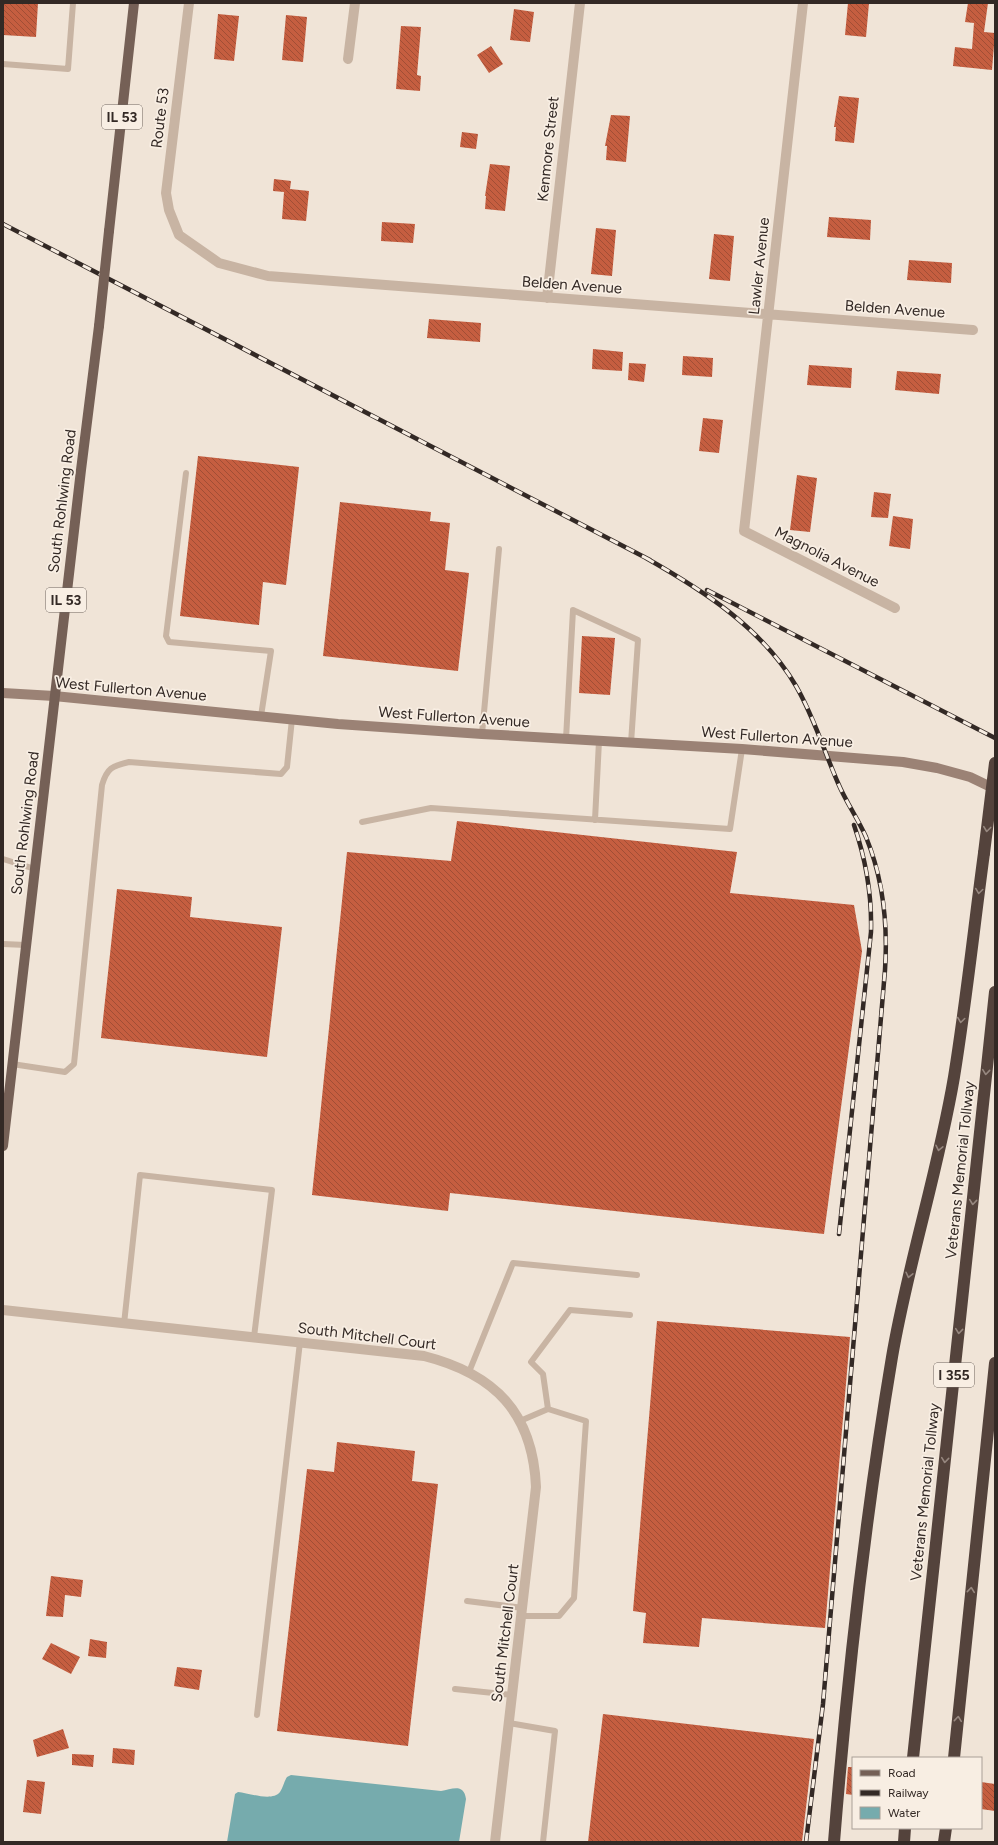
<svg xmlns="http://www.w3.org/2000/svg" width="998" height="1845" font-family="Figtree,sans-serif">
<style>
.water{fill:#76abad}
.building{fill:url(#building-back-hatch)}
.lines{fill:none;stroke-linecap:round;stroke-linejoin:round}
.lane{stroke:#c8b4a3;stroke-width:6}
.street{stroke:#c8b4a3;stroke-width:10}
.secondary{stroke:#9b8275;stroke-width:10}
.primary{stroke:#756056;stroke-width:10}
.highway{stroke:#54433c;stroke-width:12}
.rail-casing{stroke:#332925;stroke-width:4.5}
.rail{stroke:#f8eee3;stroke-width:3;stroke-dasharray:9;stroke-linecap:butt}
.primary-bridge{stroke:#756056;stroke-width:10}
.highway-bridge{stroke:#54433c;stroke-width:12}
.oneway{stroke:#96877f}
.labels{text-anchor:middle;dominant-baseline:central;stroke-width:3.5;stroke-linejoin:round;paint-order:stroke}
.shield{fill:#f8eee3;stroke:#6e645e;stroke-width:1}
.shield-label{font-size:14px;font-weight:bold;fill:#332925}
.street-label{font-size:15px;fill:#332925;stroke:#f8eee3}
</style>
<defs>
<pattern id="building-back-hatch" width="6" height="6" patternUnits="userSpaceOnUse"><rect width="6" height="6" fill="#c55e40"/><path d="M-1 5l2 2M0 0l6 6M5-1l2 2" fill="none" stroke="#a14e35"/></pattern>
</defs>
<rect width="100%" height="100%" fill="#f0e4d7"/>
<path class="water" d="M 291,1775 L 441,1791 C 452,1789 464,1783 466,1799 L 459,1842 L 227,1842 L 235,1794 L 238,1792 C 249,1793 272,1802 280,1792 C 283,1788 284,1781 287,1777 Z"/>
<path class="building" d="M 3,3 L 38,3 L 36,37 L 3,35 Z
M 848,3 L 869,3 L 866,37 L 845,35 Z
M 968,3 L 988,3 L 984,32 L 995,33 L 992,70 L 953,66 L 955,47 L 972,49 L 974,23 L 965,22 Z
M 514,9 L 534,12 L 530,42 L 510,40 Z
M 218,14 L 239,16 L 234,61 L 214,59 Z
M 286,15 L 307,17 L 303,62 L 282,60 Z
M 401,26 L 421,27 L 417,75 L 421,76 L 420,91 L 396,89 Z
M 491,46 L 503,64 L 489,73 L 477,55 Z
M 839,96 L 859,98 L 854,143 L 835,141 L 836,127 L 834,127 Z
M 611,115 L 630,116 L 626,162 L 606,160 L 607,146 L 605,146 Z
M 462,132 L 478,134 L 476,149 L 460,147 Z
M 490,164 L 510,166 L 505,211 L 485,209 L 486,196 L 485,196 Z
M 274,179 L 291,181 L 290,189 L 309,191 L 306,221 L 282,219 L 284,192 L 273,191 Z
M 829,217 L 871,220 L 870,240 L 827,237 Z
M 382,222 L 415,224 L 413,243 L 381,241 Z
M 596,228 L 616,230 L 612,276 L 591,274 Z
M 714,234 L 734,236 L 730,281 L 709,279 Z
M 909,260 L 952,263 L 951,283 L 907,280 Z
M 429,319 L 481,323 L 480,342 L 427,338 Z
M 593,349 L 623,352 L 622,371 L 592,369 Z
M 683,356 L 713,358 L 712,377 L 682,375 Z
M 629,363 L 646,364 L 644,382 L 628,380 Z
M 809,365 L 852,368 L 851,388 L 807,385 Z
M 897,371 L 941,374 L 939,394 L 895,390 Z
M 703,418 L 723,420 L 719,453 L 699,451 Z
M 198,456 L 299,467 L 286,585 L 263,582 L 259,625 L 180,616 Z
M 797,475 L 817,478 L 810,532 L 790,530 Z
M 874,492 L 891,494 L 888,518 L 871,517 Z
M 340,502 L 431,512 L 430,521 L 450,523 L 445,570 L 469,573 L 458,671 L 323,656 Z
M 893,516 L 913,519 L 910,549 L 889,546 Z
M 582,636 L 615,638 L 610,695 L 579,693 Z
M 457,821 L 737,852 L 730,893 L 854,905 L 862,951 L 824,1234 L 450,1193 L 448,1211 L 312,1195 L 347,852 L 451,861 Z
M 117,889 L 192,897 L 190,917 L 282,927 L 267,1057 L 101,1038 Z
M 657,1321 L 850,1337 L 825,1628 L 702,1618 L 699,1647 L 643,1643 L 646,1613 L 633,1611 Z
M 337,1442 L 415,1451 L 412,1481 L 438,1484 L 408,1746 L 277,1731 L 307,1469 L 334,1472 Z
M 51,1576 L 83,1580 L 81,1597 L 65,1595 L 63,1617 L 46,1616 Z
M 90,1639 L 107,1642 L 106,1658 L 88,1656 Z
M 51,1643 L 80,1657 L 71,1674 L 42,1659 Z
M 177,1667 L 202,1670 L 199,1690 L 174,1686 Z
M 603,1714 L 814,1739 L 802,1842 L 588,1842 Z
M 63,1729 L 69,1748 L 37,1757 L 33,1740 Z
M 113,1748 L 135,1750 L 134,1765 L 112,1763 Z
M 72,1754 L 94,1755 L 93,1767 L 72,1765 Z
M 848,1767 L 853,1767 L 853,1795 L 846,1794 Z
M 27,1780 L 45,1782 L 41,1814 L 23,1812 Z
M 981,1782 L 995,1784 L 995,1811 L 981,1809 Z"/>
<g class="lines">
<path class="lane" d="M 3,64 L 68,69 L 73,3
M 186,473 L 166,636 L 169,642 L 271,651 L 261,716
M 482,734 L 499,549
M 566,739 L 573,610 L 638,640 L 631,743
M 595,820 L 599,741
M 362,822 L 431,808 L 730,829 L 742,749
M 3,859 L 35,869
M 3,944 L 26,945
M 12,1064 L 65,1072 L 74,1064 L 102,785 C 107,768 112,766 129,762 L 281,774 L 287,767 L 292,719
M 124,1324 L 140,1175 L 272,1190 L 254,1337
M 469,1372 L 513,1263 L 637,1275
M 520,1421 L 548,1409 L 543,1374 L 531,1362 L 570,1310 L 630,1315
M 467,1601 L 523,1608
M 522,1616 L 559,1616 L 574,1598 L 586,1421 L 548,1409
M 455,1689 L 512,1695
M 257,1715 L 300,1342
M 509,1723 L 555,1731 L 543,1842"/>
<path class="street" d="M 189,3 L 166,193 L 169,210 L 179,235 L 219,263 L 268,276 L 973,330
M 803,3 L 744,531 L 895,608
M 348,59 L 355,3
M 547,298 L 580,3
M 3,1310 L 424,1356 C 495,1374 533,1413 536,1487 L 495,1842"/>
<path class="secondary" d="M 3,693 L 54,696 L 338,724 L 482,734 L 742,749 L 903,762 L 937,768 L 970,777 L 995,789"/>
<path class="primary" d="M 109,231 L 134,3
M 3,1146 L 81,470 L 99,326"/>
<path class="highway" d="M 913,1758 L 995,992
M 954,1758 L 995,1363
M 834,1842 C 847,1680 865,1518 892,1357 C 908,1263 938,1172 954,1077 C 966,1003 974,927 984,853
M 904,1842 L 905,1828
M 944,1842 L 946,1828"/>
<defs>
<path id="rail" d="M 3,224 L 650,560
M 646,558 C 704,591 762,628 796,686 C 814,717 824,751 838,783 C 846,802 858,819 866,837 C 884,881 888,924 885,970 L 823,1704 L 806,1842
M 707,590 L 995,738
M 839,1234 L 871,932 C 872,895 866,860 854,825"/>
</defs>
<use href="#rail" class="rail-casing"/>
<use href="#rail" class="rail"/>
<path class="primary-bridge" d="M 99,326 L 109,231"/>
<path class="highway-bridge" d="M 984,853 L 995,763"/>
</g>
<defs><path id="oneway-chevron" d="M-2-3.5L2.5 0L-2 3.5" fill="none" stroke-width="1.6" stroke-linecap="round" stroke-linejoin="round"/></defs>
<g class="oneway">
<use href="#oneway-chevron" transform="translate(987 829) rotate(97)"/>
<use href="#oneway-chevron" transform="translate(979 891) rotate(98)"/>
<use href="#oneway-chevron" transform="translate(961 1020) rotate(98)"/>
<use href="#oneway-chevron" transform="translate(986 1072) rotate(96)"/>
<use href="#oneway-chevron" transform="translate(939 1148) rotate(102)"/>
<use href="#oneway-chevron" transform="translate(973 1202) rotate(96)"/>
<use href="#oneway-chevron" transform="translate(909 1275) rotate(103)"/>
<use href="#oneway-chevron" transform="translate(959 1331) rotate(96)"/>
<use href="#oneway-chevron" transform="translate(945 1460) rotate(96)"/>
<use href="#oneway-chevron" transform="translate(971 1590) rotate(-84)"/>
<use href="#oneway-chevron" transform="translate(958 1719) rotate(-84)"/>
</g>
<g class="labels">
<g class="shield">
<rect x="102" y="105" width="40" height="24" rx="3"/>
<rect x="46" y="588" width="40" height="24" rx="3"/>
<rect x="934" y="1363" width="40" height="24" rx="3"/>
</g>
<g class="shield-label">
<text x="122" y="117">IL 53</text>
<text x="66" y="600">IL 53</text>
<text x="954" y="1375">I 355</text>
</g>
<g class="street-label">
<text transform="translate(160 118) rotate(-83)">Route 53</text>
<text transform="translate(548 149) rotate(-84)">Kenmore Street</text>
<text transform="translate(759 266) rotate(-84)">Lawler Avenue</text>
<text transform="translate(572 285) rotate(4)">Belden Avenue</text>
<text transform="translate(895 309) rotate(4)">Belden Avenue</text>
<text transform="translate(62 501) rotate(-83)">South Rohlwing Road</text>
<text transform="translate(827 557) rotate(27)">Magnolia Avenue</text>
<text transform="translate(131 689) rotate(5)">West Fullerton Avenue</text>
<text transform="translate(454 717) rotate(4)">West Fullerton Avenue</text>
<text transform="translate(777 737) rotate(4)">West Fullerton Avenue</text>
<text transform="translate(25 823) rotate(-83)">South Rohlwing Road</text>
<text transform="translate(960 1170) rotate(-84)">Veterans Memorial Tollway</text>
<text transform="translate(367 1336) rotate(7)">South Mitchell Court</text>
<text transform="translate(925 1492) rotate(-84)">Veterans Memorial Tollway</text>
<text transform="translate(505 1633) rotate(-83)">South Mitchell Court</text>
</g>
</g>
<rect width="998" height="1845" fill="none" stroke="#332925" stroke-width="8"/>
<rect x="852" y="1757" width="130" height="72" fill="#f8eee3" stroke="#a99f97"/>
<rect x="860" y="1770" width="20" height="6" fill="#756056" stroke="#a99f97"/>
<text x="888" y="1777" font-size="12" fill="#332925">Road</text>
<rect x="860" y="1790" width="20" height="6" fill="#332925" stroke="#a99f97"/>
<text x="888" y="1797" font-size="12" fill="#332925">Railway</text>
<rect x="860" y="1807" width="20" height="12" fill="#76abad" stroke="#a99f97"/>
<text x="888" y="1817" font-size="12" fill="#332925">Water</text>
</svg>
